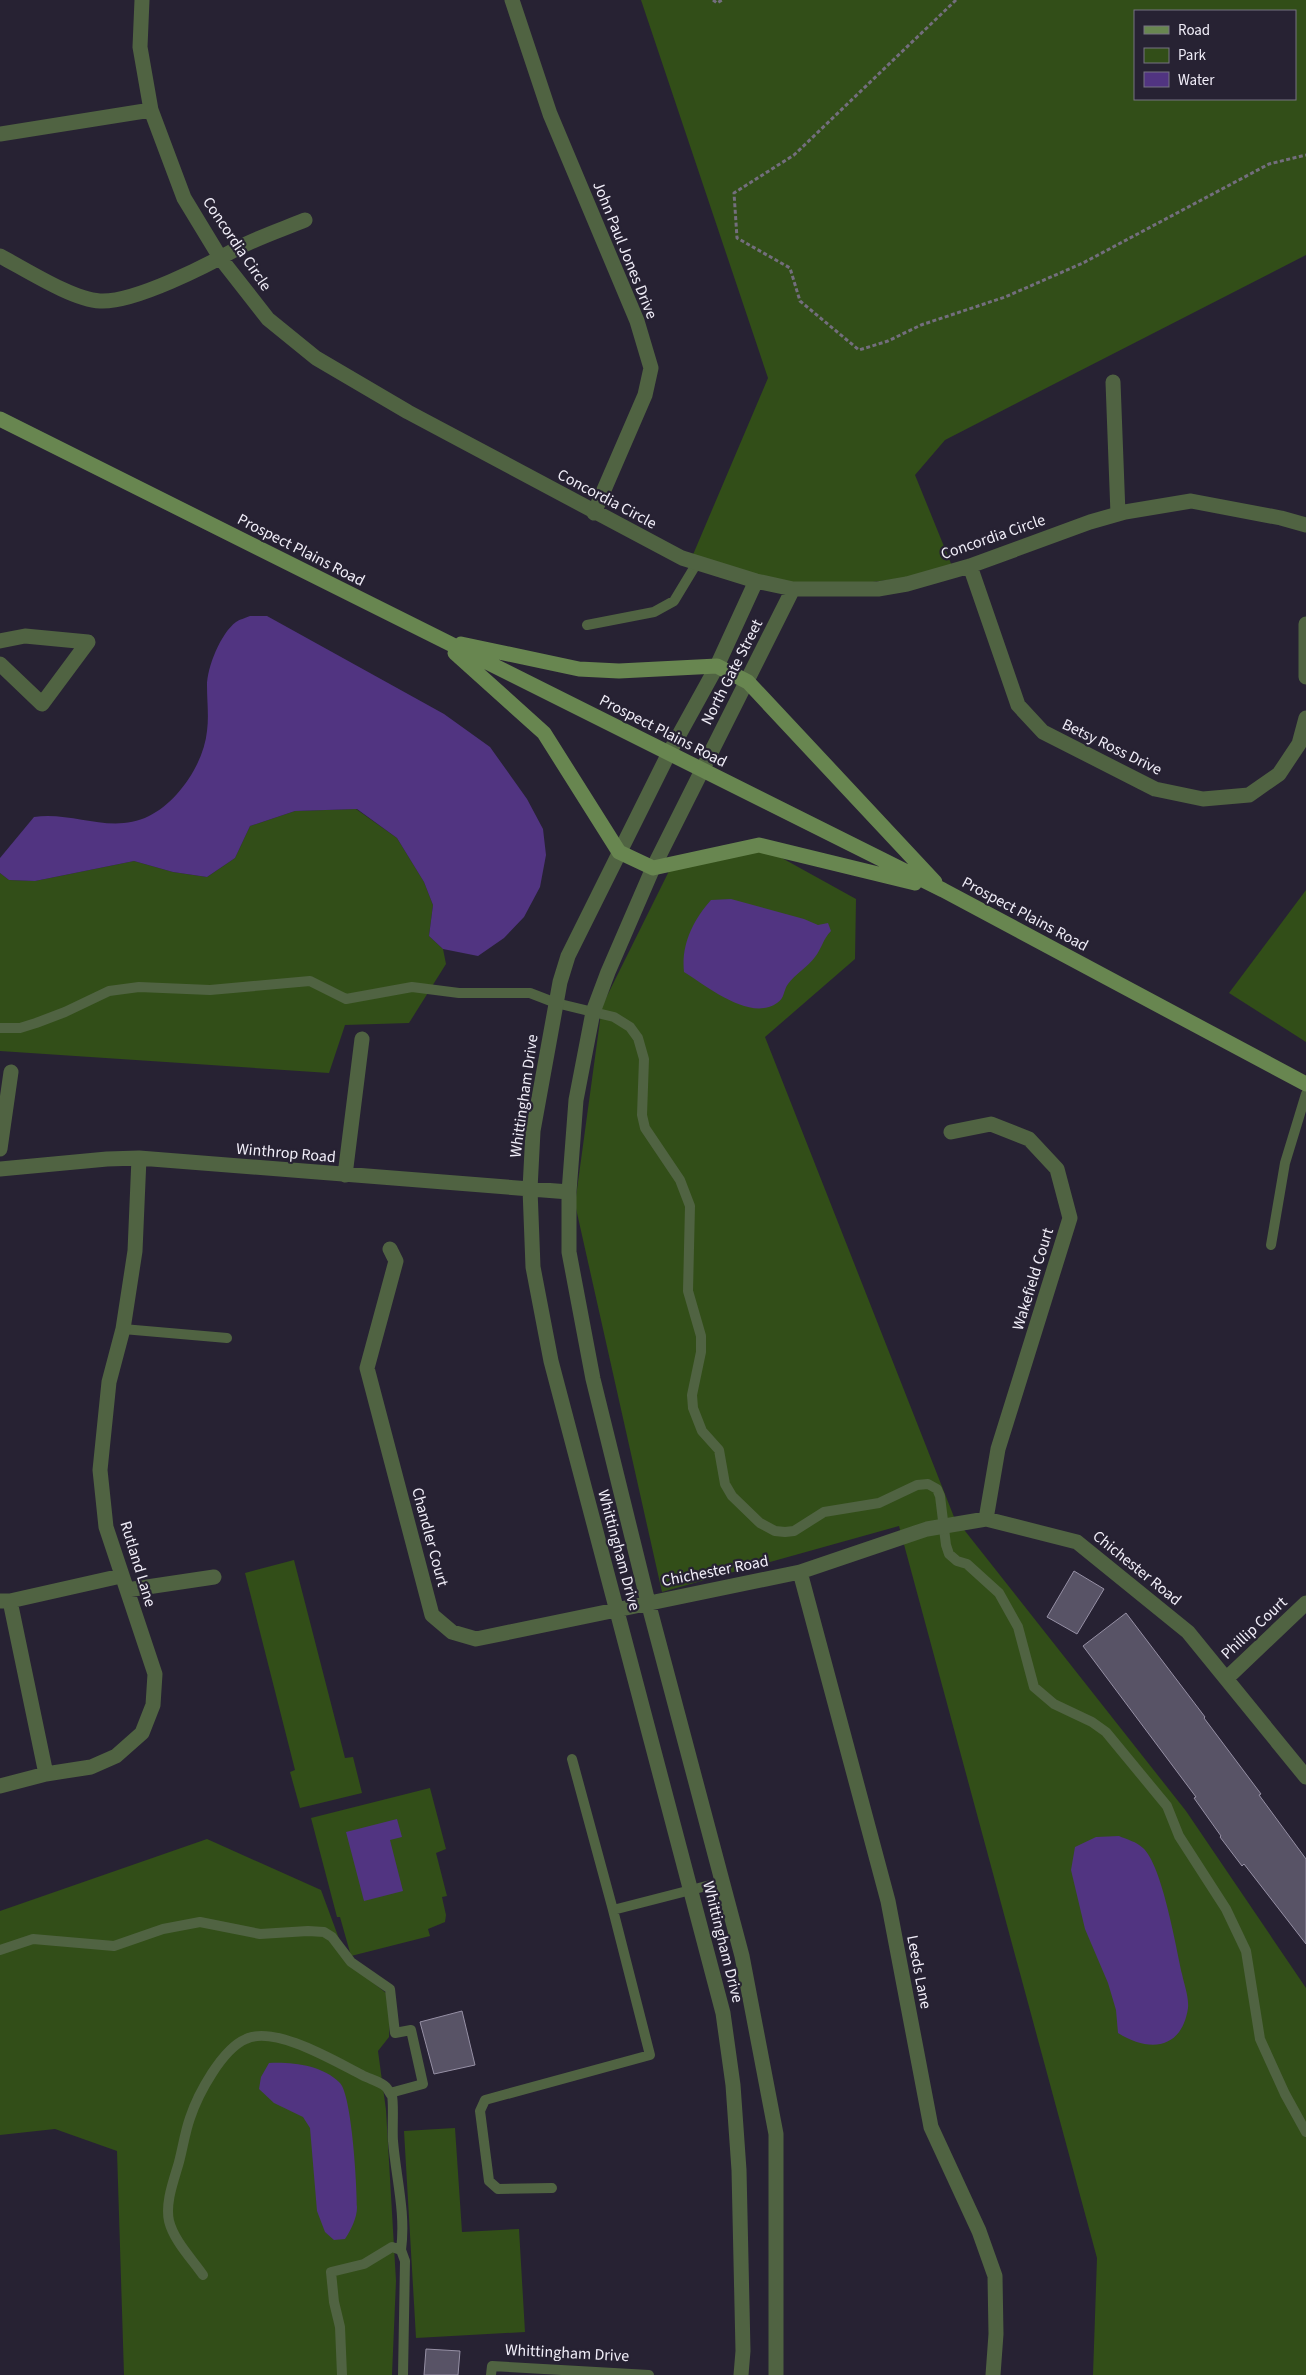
<svg xmlns="http://www.w3.org/2000/svg" width="1306" height="2375" font-family="'Source Sans 3',sans-serif">
<style>
.green{fill:#324e18;fill-rule:evenodd}
.water{fill:#513481}
.building{fill:#585366;stroke:#9690a5}
.lines{fill:none;stroke-linecap:round;stroke-linejoin:round}
.path{stroke:#736e7d;stroke-width:3;stroke-dasharray:4 2.5;stroke-linecap:butt}
.lane{stroke:#506342;stroke-width:10}
.street{stroke:#506342;stroke-width:15}
.secondary{stroke:#688650;stroke-width:15}
.labels{text-anchor:middle;dominant-baseline:central;stroke-width:4.5;stroke-linejoin:round;paint-order:stroke}
.street-label{font-size:16px;fill:#f0edf8;stroke:#272233}
</style>
<rect width="100%" height="100%" fill="#272233"/>
<path class="green" d="M 641,0 L 1306,0 L 1306,255 L 945,440 L 915,475 L 954,571 L 828,588 L 756,581 L 692,557 L 768,378 ZM 1135,11 L 1295,11 L 1295,99 L 1135,99 Z
M 356,809 L 397,838 L 424,882 L 433,905 L 429,936 L 443,949 L 446,964 L 409,1023 L 345,1025 L 329,1073 L 0,1051 L 0,873 L 9,880 L 35,881 L 134,861 L 173,872 L 207,877 L 235,858 L 250,826 L 295,811 Z
M 760,846 L 856,899 L 855,959 L 765,1037 L 954,1517 L 1186,1811 L 1306,1988 L 1306,2375 L 1093,2375 L 1097,2258 L 899,1526 L 662,1592 L 575,1204 L 602,1006 L 673,863 Z
M 1306,890 L 1306,1042 L 1229,993 Z
M 294,1560 L 345,1758 L 353,1757 L 362,1793 L 300,1808 L 290,1772 L 295,1770 L 245,1573 Z
M 430,1788 L 446,1849 L 436,1853 L 447,1896 L 442,1897 L 446,1915 L 445,1922 L 428,1929 L 430,1936 L 351,1956 L 340,1917 L 337,1917 L 311,1818 Z
M 207,1839 L 321,1890 L 348,1963 L 386,1993 L 390,2016 L 389,2037 L 378,2051 L 386,2110 L 396,2281 L 392,2375 L 124,2375 L 117,2151 L 55,2129 L 0,2135 L 0,1911 Z
M 455,2128 L 462,2232 L 519,2229 L 525,2332 L 416,2338 L 404,2131 Z"/>
<path class="water" d="M 250,616 L 267,616 L 444,714 L 490,747 L 527,799 L 543,829 L 546,855 L 540,887 L 524,917 L 504,938 L 478,956 L 443,949 L 429,936 L 433,905 L 424,882 L 397,838 L 357,809 L 295,811 L 250,826 L 235,858 L 207,877 L 173,872 L 134,861 L 35,881 L 9,880 L 0,873 L 0,858 L 34,817 C 73,811 111,835 149,816 C 178,802 204,763 207,731 C 209,716 207,701 207,686 C 207,667 221,633 236,622 C 240,619 246,618 250,616 Z
M 731,899 L 804,919 L 818,925 L 828,923 L 831,931 C 823,939 822,948 815,957 C 808,967 795,974 788,984 C 783,991 785,998 777,1003 C 750,1022 707,986 684,972 C 681,945 693,920 711,900 Z
M 397,1819 L 402,1837 L 390,1840 L 403,1891 L 364,1901 L 346,1832 Z
M 1119,1836 C 1126,1839 1137,1842 1143,1848 C 1162,1865 1176,1947 1182,1974 C 1184,1984 1189,1997 1188,2008 C 1182,2049 1150,2053 1118,2033 L 1116,2010 L 1108,1983 L 1085,1929 L 1071,1870 L 1075,1847 L 1096,1837 Z
M 269,2063 C 293,2062 322,2065 340,2083 C 352,2096 357,2186 357,2207 C 357,2218 351,2230 345,2239 L 334,2240 L 325,2232 L 317,2211 L 310,2128 L 303,2117 L 274,2103 L 259,2089 L 261,2077 Z"/>
<path class="building" d="M 1074,1571 L 1104,1589 L 1077,1634 L 1047,1617 Z
M 1126,1613 L 1205,1717 L 1204,1718 L 1261,1794 L 1259,1795 L 1306,1859 L 1306,1944 L 1244,1864 L 1242,1866 L 1220,1837 L 1221,1836 L 1194,1798 L 1196,1797 L 1083,1646 Z
M 462,2011 L 475,2065 L 434,2074 L 420,2022 Z
M 426,2349 L 460,2351 L 458,2375 L 424,2375 Z"/>
<g class="lines">
<path class="path" d="M 713,0 L 717,3 L 722,0
M 956,0 L 794,155 L 734,193 L 737,238 L 790,268 L 800,301 L 859,350 L 888,341 L 921,325 L 1005,297 L 1083,263 L 1269,164 L 1306,155"/>
<path class="lane" d="M 587,625 L 654,612 L 674,601 L 697,563
M 0,1028 L 20,1028 L 36,1023 L 65,1012 L 109,991 L 139,987 L 210,990 L 310,981 L 346,999 L 412,987 L 459,993 L 530,993 L 556,1003 L 614,1017 L 630,1027 L 638,1038 L 644,1059 L 642,1115 L 645,1128 L 680,1180 L 690,1206 L 688,1291 L 701,1336 L 701,1352 L 692,1395 L 693,1408 L 702,1431 L 719,1450 L 725,1484 L 732,1496 L 760,1523 L 775,1531 L 785,1532 L 794,1531 L 824,1512 L 879,1503 L 917,1485 L 928,1484 L 937,1489 L 940,1496 L 946,1545 L 949,1554 L 957,1561 L 967,1564 L 999,1593 L 1018,1627 L 1034,1687 L 1054,1704 L 1092,1722 L 1106,1732 L 1167,1806 L 1179,1836 L 1226,1909 L 1246,1951 L 1260,2039 L 1285,2094 L 1306,2132
M 1271,1245 L 1285,1163 L 1306,1094
M 123,1329 L 227,1338
M 572,1759 L 613,1910 L 722,1882
M 0,1950 L 33,1939 L 114,1946 L 163,1929 L 200,1922 L 260,1934 L 308,1931 L 324,1932 L 332,1937 L 351,1962 L 390,1989 L 395,2033 L 411,2030 L 423,2084 L 390,2093
M 552,2188 L 498,2189 L 489,2181 L 480,2111 L 485,2100 L 650,2055 L 613,1910
M 203,2275 C 192,2259 174,2241 169,2221 C 165,2202 174,2180 179,2162 C 183,2147 185,2132 190,2118 C 198,2094 222,2049 246,2039 C 275,2025 336,2062 362,2075 C 369,2079 380,2081 386,2087 C 388,2089 390,2094 392,2096 C 394,2103 392,2131 393,2141 C 396,2178 406,2213 401,2250
M 342,2375 L 340,2327 L 334,2302 L 331,2272 L 364,2264 L 392,2247 L 401,2250 L 405,2261 L 403,2375
M 491,2375 L 492,2366 L 649,2375"/>
<path class="street" d="M 142,0 L 140,47 L 151,110 L 184,198 L 221,259 L 268,319 L 316,358 L 408,412 L 682,558 L 756,581 L 793,589 L 878,589 L 907,584 L 970,566 L 1090,522 L 1125,512 L 1191,501 L 1281,518 L 1306,525
M 512,0 L 550,114 L 637,321 L 651,368 L 645,395 L 594,513
M 0,134 L 151,110
M 0,256 C 25,269 73,300 100,301 C 134,303 208,265 238,248 C 259,237 283,229 305,220
M 1113,382 L 1118,514
M 970,566 L 1018,705 L 1043,732 L 1155,789 L 1203,799 L 1249,795 L 1279,774 L 1299,744 L 1306,718
M 1306,624 L 1306,677
M 0,641 L 25,636 L 88,642 L 42,704 L 0,664
M 951,1132 L 991,1124 L 1029,1139 L 1057,1169 L 1070,1218 L 998,1449 L 986,1519
M 0,1149 L 11,1072
M 0,1169 L 107,1159 L 139,1158 L 569,1192
M 345,1175 L 362,1039
M 390,1249 L 396,1261 L 367,1368 L 432,1615 L 452,1632 L 476,1639 L 800,1572 L 927,1529 L 986,1519 L 1077,1542 L 1188,1632 L 1306,1777
M 800,1572 L 888,1901 L 931,2127 L 979,2231 L 995,2276 L 996,2334 L 993,2375
M 127,1590 L 214,1577
M 1,1601 L 10,1601 L 121,1576
M 10,1601 L 46,1774
M 1227,1678 L 1306,1603
M 0,1786 L 46,1774 L 91,1767 L 116,1756 L 142,1733 L 153,1705 L 155,1674 L 106,1527 L 100,1470 L 109,1382 L 123,1329 L 135,1251 L 139,1158
M 741,2375 L 743,2351 L 739,2170 L 733,2085 L 723,2013 L 551,1361 L 533,1267 L 530,1189 L 533,1131 L 560,982 L 568,956 L 669,753 L 717,666 L 756,581
M 776,2375 L 776,2134 L 742,1956 L 648,1602 L 593,1379 L 569,1252 L 569,1192 L 576,1100 L 593,1012 L 608,972 L 653,868 L 793,589"/>
<path class="secondary" d="M 0,419 L 943,890 L 1306,1084
M 461,644 L 579,669 L 619,671 L 717,666 L 748,682 L 935,882
M 455,653 L 544,733 L 619,852 L 653,868 L 759,845 L 915,883"/>
</g>
<g class="labels">
<g class="street-label">
<text transform="translate(237 244) rotate(56)">Concordia Circle</text>
<text transform="translate(625 250) rotate(68)">John Paul Jones Drive</text>
<text transform="translate(607 499) rotate(28)">Concordia Circle</text>
<text transform="translate(993 537) rotate(-19)">Concordia Circle</text>
<text transform="translate(301 550) rotate(27)">Prospect Plains Road</text>
<text transform="translate(732 672) rotate(-63)">North Gate Street</text>
<text transform="translate(663 731) rotate(27)">Prospect Plains Road</text>
<text transform="translate(1112 747) rotate(26)">Betsy Ross Drive</text>
<text transform="translate(1025 914) rotate(28)">Prospect Plains Road</text>
<text transform="translate(524 1096) rotate(-82)">Whittingham Drive</text>
<text transform="translate(286 1153) rotate(5)">Winthrop Road</text>
<text transform="translate(1033 1279) rotate(-73)">Wakefield Court</text>
<text transform="translate(430 1537) rotate(75)">Chandler Court</text>
<text transform="translate(619 1550) rotate(75)">Whittingham Drive</text>
<text transform="translate(138 1564) rotate(73)">Rutland Lane</text>
<text transform="translate(1137 1568) rotate(39)">Chichester Road</text>
<text transform="translate(715 1571) rotate(-11)">Chichester Road</text>
<text transform="translate(1254 1628) rotate(-43)">Phillip Court</text>
<text transform="translate(723 1942) rotate(76)">Whittingham Drive</text>
<text transform="translate(919 1972) rotate(79)">Leeds Lane</text>
<text transform="translate(567 2353) rotate(3)">Whittingham Drive</text>
</g>
</g>
<rect x="1134" y="10" width="162" height="90" fill="#272233" stroke="#777382"/>
<rect x="1144" y="26" width="25" height="8" fill="#688650" stroke="#777382"/>
<text x="1178" y="35" font-size="15" fill="#f0edf8">Road</text>
<rect x="1144" y="48" width="25" height="15" fill="#324e18" stroke="#777382"/>
<text x="1178" y="60" font-size="15" fill="#f0edf8">Park</text>
<rect x="1144" y="72" width="25" height="15" fill="#513481" stroke="#777382"/>
<text x="1178" y="85" font-size="15" fill="#f0edf8">Water</text>
</svg>
